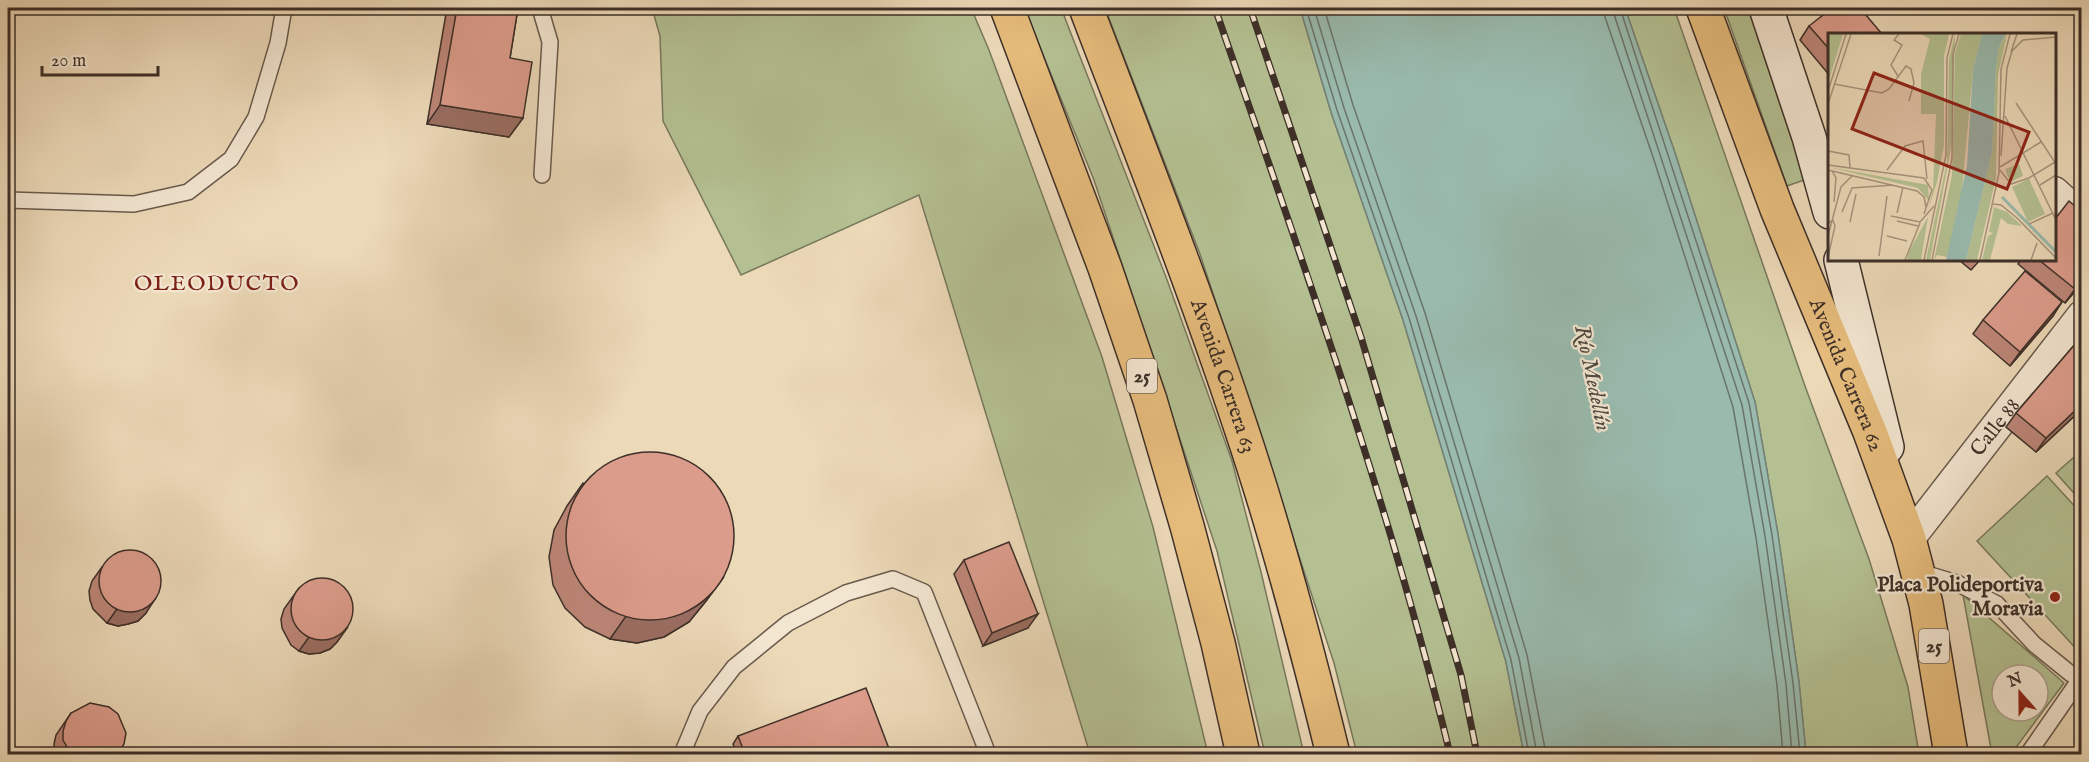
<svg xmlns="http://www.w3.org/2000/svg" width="2089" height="762" font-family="'IM FELL English',serif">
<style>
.green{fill:#b4c092;stroke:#78785d;stroke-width:1.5;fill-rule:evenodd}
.water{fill:#99baad;stroke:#748278;stroke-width:1.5}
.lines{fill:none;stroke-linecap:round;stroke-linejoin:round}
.shore{stroke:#6b746a;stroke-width:1.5}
.lane-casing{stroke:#695a4c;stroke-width:18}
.street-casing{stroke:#695a4c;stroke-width:33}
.secondary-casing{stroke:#3d2f28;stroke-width:36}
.highway-casing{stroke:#3d2f28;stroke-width:36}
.lane{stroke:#f3e6d1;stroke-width:15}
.street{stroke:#f3e6d1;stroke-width:30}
.secondary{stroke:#f3e6d1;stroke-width:33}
.highway{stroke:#e6bc7c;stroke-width:33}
.rail-casing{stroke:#3d2f28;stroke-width:7}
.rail{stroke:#f3e6d1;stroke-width:4.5;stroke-dasharray:14;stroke-linecap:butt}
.wall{fill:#bd8678;stroke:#3d2f28;stroke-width:1.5}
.shaded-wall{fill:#9a6d61;stroke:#3d2f28;stroke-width:1.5}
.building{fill:#dc9c8b;stroke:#3d2f28;stroke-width:1.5}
.poi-dot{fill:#8f2418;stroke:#f3e6d1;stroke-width:2}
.labels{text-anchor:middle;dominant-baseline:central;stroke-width:4.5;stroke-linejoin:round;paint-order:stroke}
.shield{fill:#f3e6d1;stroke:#74665b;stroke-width:1.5}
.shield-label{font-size:20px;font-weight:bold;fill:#3d2f28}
.street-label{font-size:21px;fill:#3d2f28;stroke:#f3e6d1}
.poi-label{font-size:21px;font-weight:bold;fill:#3d2f28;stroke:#f3e6d1;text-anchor:end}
.neighbourhood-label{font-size:22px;letter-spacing:1.5px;fill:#7a1f14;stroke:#f3e6d1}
.water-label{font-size:22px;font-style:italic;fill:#4f4b43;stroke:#f3e6d1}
.inset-river{fill:none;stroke:#99baad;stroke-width:3}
.inset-road{fill:none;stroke:#a6957e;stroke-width:1.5}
.view{fill:#8f2418;fill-opacity:0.15;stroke:#8f2418;stroke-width:3}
.inset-edge{fill:none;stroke:#3d2f28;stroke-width:3}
</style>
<rect width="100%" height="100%" fill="#ecd9b8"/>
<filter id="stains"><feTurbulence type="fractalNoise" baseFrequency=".00333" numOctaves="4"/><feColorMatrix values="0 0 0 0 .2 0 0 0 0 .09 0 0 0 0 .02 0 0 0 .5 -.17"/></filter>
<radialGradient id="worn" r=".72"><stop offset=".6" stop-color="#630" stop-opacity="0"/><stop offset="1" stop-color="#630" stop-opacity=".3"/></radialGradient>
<path class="green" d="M 652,8 L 971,8 L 989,50 L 1102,357 L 1153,527 L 1208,754 L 1090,754 L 919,195 L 741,275 L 663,121 L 660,36 Z
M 1024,8 L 1061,8 L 1166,277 L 1232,461 L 1261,572 L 1304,754 L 1265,754 L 1217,551 L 1094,180 Z
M 1105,8 L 1300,8 L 1331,112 L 1403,320 L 1506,662 L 1524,754 L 1357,754 L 1334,663 L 1200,254 Z
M 1625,8 L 1674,8 L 1805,386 L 1869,559 L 1908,687 L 1919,754 L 1806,754 L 1799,682 L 1778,534 L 1755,402 L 1674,150 Z
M 1724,8 L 1750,8 L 1807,179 L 1787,186 Z
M 2081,451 L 2081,501 L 2056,473 Z
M 2047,476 L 2081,513 L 2081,654 L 1977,541 Z
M 1963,595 L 2064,683 L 2011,754 L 1992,754 ZM 2002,675 L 2038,675 L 2038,711 L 2002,711 Z"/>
<path class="water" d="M 1300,8 L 1625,8 L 1674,150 L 1755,402 L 1778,534 L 1799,682 L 1806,754 L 1524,754 L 1506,662 L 1403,320 L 1331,112 Z"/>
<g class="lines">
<path class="shore" d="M 1306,8 L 1337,110 L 1409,318 L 1511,660 L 1529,754
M 1314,8 L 1344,108 L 1416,316 L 1519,658 L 1537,754
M 1324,8 L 1353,105 L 1425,313 L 1527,655 L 1546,754
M 1603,8 L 1605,17 L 1653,157 L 1733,407 L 1756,538 L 1777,685 L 1783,754
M 1612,8 L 1742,405 L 1765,536 L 1786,684 L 1792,754
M 1620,8 L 1749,403 L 1772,535 L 1793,683 L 1800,754"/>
<defs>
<path id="lane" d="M 540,8 L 550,42 L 542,175
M 8,200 L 134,204 L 188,192 L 231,159 L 256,117 L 278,43 L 284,8
M 1917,571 L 1957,583 L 1997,604 L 2034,644 L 2071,674 L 2082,680
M 682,754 L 700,711 L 734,667 L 788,623 L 846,593 L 893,579 L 924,592 L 988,754
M 2028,754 L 2080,679"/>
<g id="street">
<path d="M 2054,192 L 2082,217"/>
<path id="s1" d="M 1909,539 L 2082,316"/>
</g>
<path id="secondary" d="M 1766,8 L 1809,137 L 1830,212
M 1841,260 L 1887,447"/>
<g id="highway">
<path d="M 1007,8 L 1105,268 L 1150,400 L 1187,526 L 1218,643 L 1243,754"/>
<path id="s2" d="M 1086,8 C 1139,147 1194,286 1241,428 C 1277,535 1306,644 1333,754"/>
<path id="s3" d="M 1703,8 L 1777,209 L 1870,432 L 1909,539 L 1926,604 L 1951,754"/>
</g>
</defs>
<use href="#lane" class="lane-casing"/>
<use href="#street" class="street-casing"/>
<use href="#secondary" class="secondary-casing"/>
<use href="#highway" class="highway-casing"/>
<use href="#lane" class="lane"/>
<use href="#street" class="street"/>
<use href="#secondary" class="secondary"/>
<use href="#highway" class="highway"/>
<defs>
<path id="rail" d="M 1215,8 C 1300,254 1389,501 1450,754
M 1250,8 L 1361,337 L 1461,675 L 1477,754"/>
</defs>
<use href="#rail" class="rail-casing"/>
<use href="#rail" class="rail"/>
</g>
<path class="wall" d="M 447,8 L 518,8 L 510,58 L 523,118 L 509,137 L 427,124 Z
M 1809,26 L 1830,34 L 1830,76 L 1800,40 Z
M 2082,212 L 2082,283 L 2065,303 L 2018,264 L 2021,260 L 2055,260 Z
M 1959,260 L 1980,260 L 1971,270 Z
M 2053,316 L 2010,366 L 1973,334 L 1983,320 Z
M 2082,336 L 2082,409 L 2036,452 L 2006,427 L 2016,413 Z
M 583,483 L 723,578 L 706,601 L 689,622 L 664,637 L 637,643 L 610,639 L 585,627 L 565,608 L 553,585 L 549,557 L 554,530 L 567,506 Z
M 964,560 L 1028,628 L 983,646 L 954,574 Z
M 102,567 L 146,613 L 138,621 L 128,624 L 118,626 L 107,623 L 93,609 L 90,600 L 89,591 L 92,581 Z
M 299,588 L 347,628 L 337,642 L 330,649 L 320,653 L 309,654 L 299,651 L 291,645 L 282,628 L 281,619 L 284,609 Z
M 71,713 L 118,754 L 54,754 L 54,744 L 56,735 Z
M 738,736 L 891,754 L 737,754 L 733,744 Z"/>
<path class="shaded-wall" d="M 440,105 L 523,118 L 509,137 L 427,124 Z
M 2082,281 L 2082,283 L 2065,303 L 2075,289 Z
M 2062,302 L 2053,316 L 2010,366 L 2020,352 Z
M 2082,404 L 2082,409 L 2036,452 L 2046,438 Z
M 723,578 L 706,601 L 689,622 L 664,637 L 637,643 L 610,639 L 626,616 Z
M 155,599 L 146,613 L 138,621 L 128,624 L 118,626 L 107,623 L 117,609 Z
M 1038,614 L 1028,628 L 983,646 L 992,633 Z
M 347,628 L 337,642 L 330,649 L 320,653 L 309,654 L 299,651 L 309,637 Z"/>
<path class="building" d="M 457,8 L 518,8 L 510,58 L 532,62 L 523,118 L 440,105 Z
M 1832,8 L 1860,8 L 1882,34 L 1830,34 L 1830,50 L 1809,26 Z
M 2069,201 L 2082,212 L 2082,281 L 2075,289 L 2039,260 L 2055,260 L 2055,219 Z
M 2025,271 L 2062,302 L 2020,352 L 1983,320 Z
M 2082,336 L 2082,404 L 2046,438 L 2016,413 Z
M566 536a84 84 0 1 1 168 0a84 84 0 1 1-168 0Z
M 1009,542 L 1038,614 L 992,633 L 964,560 Z
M99 581a31 31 0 1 1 62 0a31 31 0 1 1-62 0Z
M291 609a31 31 0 1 1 62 0a31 31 0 1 1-62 0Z
M 866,688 L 891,754 L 745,754 L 738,736 Z
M 90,703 L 109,707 L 118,714 L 126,733 L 124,744 L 118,754 L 71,754 L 63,740 L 63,731 L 66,721 L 71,713 Z
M 2082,744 L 2082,754 L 2074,754 Z"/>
<circle class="poi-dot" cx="2055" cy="597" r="6"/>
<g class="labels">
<g class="shield">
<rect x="1127" y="359" width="30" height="34" rx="4.5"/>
<rect x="1919" y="629" width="30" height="34" rx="4.5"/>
</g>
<g class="shield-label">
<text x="1142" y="376">25</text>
<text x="1934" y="646">25</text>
</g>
<g class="street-label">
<text stroke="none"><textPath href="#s3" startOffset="394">Avenida Carrera 62</textPath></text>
<text stroke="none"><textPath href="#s2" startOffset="393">Avenida Carrera 63</textPath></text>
<text stroke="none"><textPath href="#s1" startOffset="141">Calle 88</textPath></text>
</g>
<g class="poi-label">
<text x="2043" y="585">Placa Polideportiva<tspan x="2043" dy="24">Moravia</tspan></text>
</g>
<g class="neighbourhood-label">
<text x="217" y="284">OLEODUCTO</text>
</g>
<g class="water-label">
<text transform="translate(1592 378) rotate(78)">Río Medellín</text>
</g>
</g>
<g transform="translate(1828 33)">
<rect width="228" height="228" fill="#ecd9b8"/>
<path d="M 0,1 L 15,1 L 0,50 ZM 93,1 L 121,1 L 116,23 L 116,112 L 109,149 L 100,177 L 105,157 L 108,81 L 93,81 L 93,41 L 102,6 ZM 127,1 L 124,109 L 102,227 L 98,227 L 119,129 L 121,27 ZM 133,1 L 154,1 L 145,37 L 134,157 L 119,224 L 109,222 L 106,227 L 124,142 L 127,20 ZM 179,1 L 170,42 L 168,145 L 149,227 L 138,227 L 164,120 L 168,36 L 171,14 ZM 191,131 L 195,143 L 182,149 L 177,136 ZM 0,134 L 100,152 L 101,168 L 90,155 ZM 201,146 L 217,181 L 200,189 L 184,154 ZM 166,174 L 179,179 L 194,193 L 180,191 L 173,185 L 162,227 L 154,227 L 160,203 L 165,200 L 161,199 ZM 100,184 L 93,227 L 79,227 L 81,218 Z" fill="#b4c092"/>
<path d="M 154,1 L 178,1 L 171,14 L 168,36 L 164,120 L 138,227 L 118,227 L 139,132 L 145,37 Z" fill="#99baad"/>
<path class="inset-river" d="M 174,164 L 228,219"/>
<path class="inset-road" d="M 183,19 L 189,1M 70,43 L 63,32 L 74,12 L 66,7 L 71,1M 6,51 L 54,60 L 61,56 L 78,33 L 83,36 L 86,50 L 81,68M 0,58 L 18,1M 188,70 L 228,131M 0,71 L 23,1M 177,83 L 228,187M 0,118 L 21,122 L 22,135M 173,123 L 179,35 L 184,18 L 195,7 L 228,4M 0,132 L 96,145 L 104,157 L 96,181M 172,134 L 213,109M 0,137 L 89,158 L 96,164 L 98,174M 59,137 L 77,113 L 95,108 L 99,146M 172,137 L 183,151 L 201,145 L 227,129M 4,138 L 8,145 L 6,169M 212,152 L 228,142M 165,171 L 173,172 L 189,185 L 228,225M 14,179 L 24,155 L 65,152M 69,180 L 75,154M 63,183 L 92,189M 69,188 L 90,193M 22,189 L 28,161M 92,189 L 106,173M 0,190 L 5,187 L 7,193 L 0,224M 201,191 L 225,180M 0,203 L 13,154 L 24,143M 59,203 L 79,208M 51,223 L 59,163M 77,227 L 92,190M 96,227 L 118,122 L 119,25 L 125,1M 104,227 L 124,125 L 125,21 L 131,1M 152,227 L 171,140 L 173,36 L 182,1M 203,227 L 209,210"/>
<path class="view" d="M 46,40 L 201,99 L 179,156 L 24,96 Z"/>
<rect width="228" height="228" class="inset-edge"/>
</g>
<rect width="2089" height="762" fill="none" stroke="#ecd9b8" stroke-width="30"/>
<rect x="9" y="9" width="2071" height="744" fill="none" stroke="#3d2f28" stroke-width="3"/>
<rect x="15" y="15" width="2059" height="732" fill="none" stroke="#3d2f28" stroke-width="1.5"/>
<g transform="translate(2020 693) rotate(339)"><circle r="28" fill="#f3e6d1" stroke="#aa9d8d" stroke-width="1.5"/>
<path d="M0-4.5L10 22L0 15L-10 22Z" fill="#8f2418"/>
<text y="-9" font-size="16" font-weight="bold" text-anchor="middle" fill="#3d2f28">N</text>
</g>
<path d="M42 66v9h116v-9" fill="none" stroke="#3d2f28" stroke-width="3"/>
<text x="51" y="66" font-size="18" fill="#3d2f28" stroke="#f3e6d1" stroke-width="4.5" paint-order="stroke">20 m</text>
<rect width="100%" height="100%" filter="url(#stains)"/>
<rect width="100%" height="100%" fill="url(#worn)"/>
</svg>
